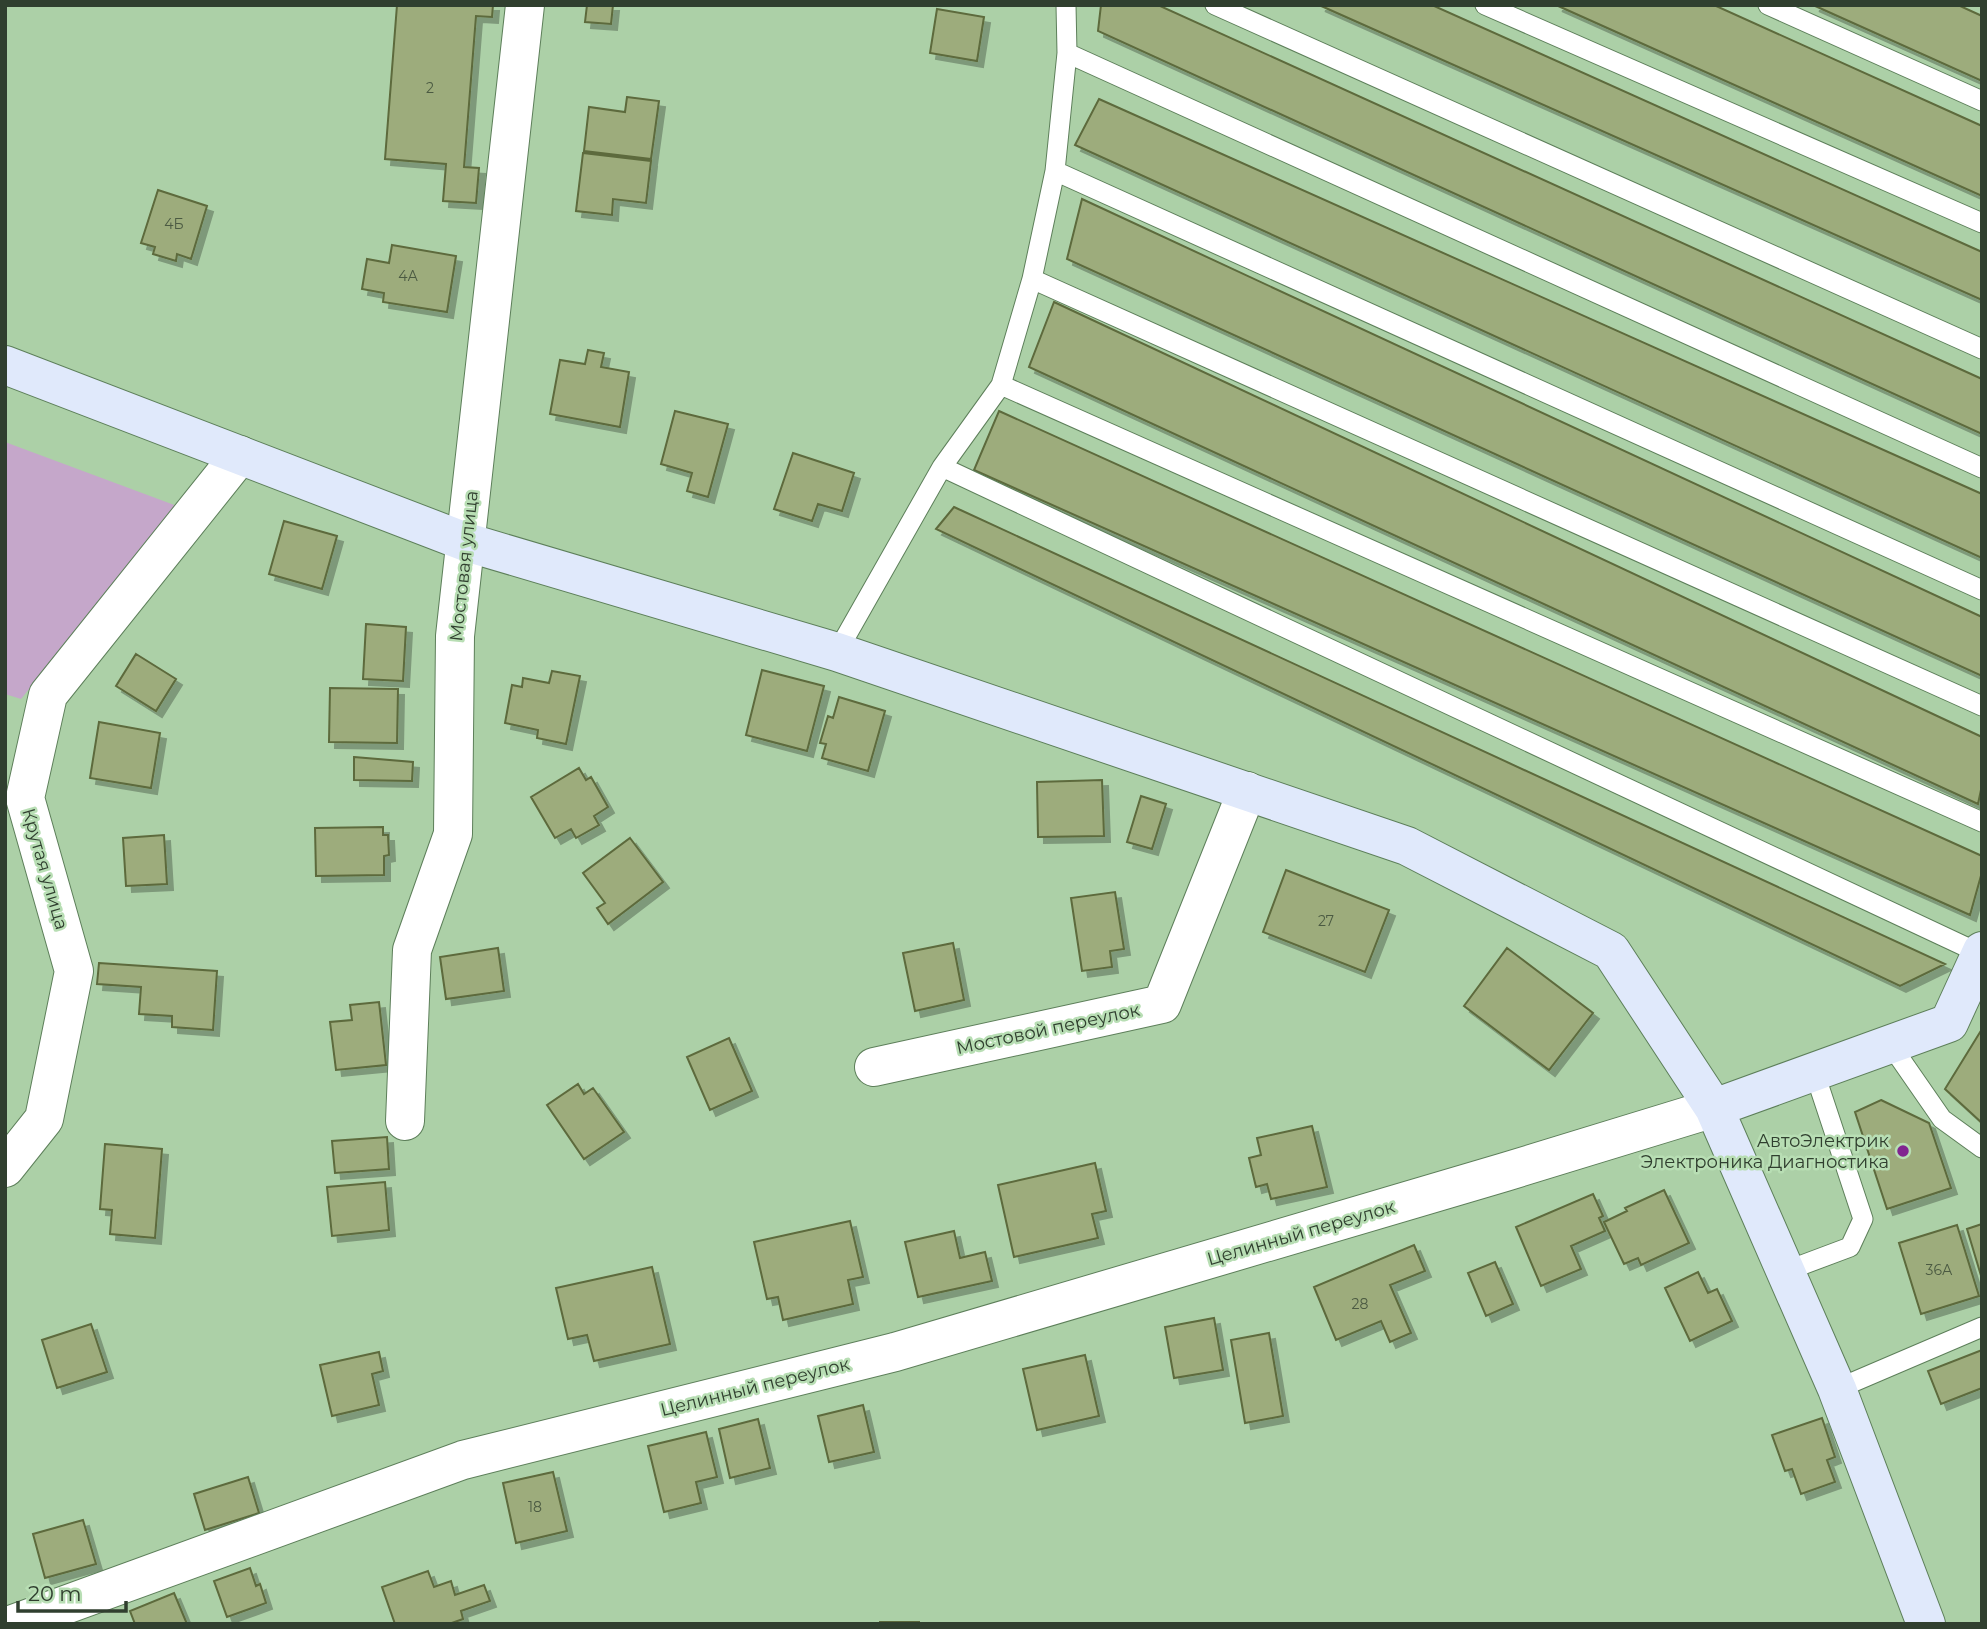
<svg xmlns="http://www.w3.org/2000/svg" width="1987" height="1629" font-family="Montserrat,sans-serif">
<style>
.green{fill:#c5a7ca}
.building{fill:#9dac7c;stroke:#5d6a3c;stroke-width:2;filter:url(#shadow)}
.lines{fill:none;stroke-linecap:round;stroke-linejoin:round}
.lane-casing{stroke:#5d7f5a;stroke-width:21}
.street-casing{stroke:#5d7f5a;stroke-width:40}
.secondary-casing{stroke:#5d7f5a;stroke-width:40}
.lane{stroke:#fff;stroke-width:19}
.street{stroke:#fff;stroke-width:38}
.secondary{stroke:#e0e9fb;stroke-width:38}
.poi-dot{fill:#812490;stroke:#b8deb4;stroke-width:2.5}
.labels{text-anchor:middle;dominant-baseline:central;stroke-width:5;stroke-linejoin:round;paint-order:stroke}
.number-label{font-size:14px;fill:#4b5a42}
.street-label{font-size:18px;fill:#303f2f;stroke:#b8deb4}
.poi-label{font-size:18px;fill:#303f2f;stroke:#b8deb4;text-anchor:end}
</style>
<defs>
<filter id="shadow"><feDropShadow dx="6" dy="6" stdDeviation="0" flood-color="#0004"/></filter>
</defs>
<rect width="100%" height="100%" fill="#acd0a7"/>
<path class="green" d="M 5,442 L 177,506 L 21,699 L 5,694 Z"/>
<path class="building" d="M 397,5 L 493,5 L 492,17 L 476,16 L 464,167 L 479,168 L 476,203 L 443,201 L 446,164 L 385,159 Z
M 587,5 L 613,5 L 611,24 L 585,22 Z
M 1101,5 L 1158,5 L 1982,379 L 1982,434 L 1098,31 Z
M 1319,5 L 1432,5 L 1982,252 L 1982,300 Z
M 1556,5 L 1714,5 L 1982,126 L 1982,196 Z
M 1813,5 L 1958,5 L 1982,16 L 1982,81 Z
M 937,9 L 984,17 L 977,61 L 930,53 Z
M 627,97 L 659,101 L 651,159 L 584,151 L 589,107 L 625,112 Z
M 1099,99 L 1982,494 L 1982,558 L 1075,145 Z
M 583,153 L 651,161 L 646,203 L 613,199 L 612,215 L 576,211 Z
M 158,190 L 207,206 L 191,259 L 177,254 L 176,261 L 153,254 L 155,247 L 141,243 Z
M 1082,199 L 1982,617 L 1982,676 L 1067,259 Z
M 392,245 L 456,256 L 447,312 L 383,302 L 384,293 L 362,289 L 367,259 L 389,263 Z
M 1054,302 L 1982,737 L 1982,785 L 1978,804 L 1029,367 Z
M 588,350 L 604,353 L 601,367 L 629,372 L 620,427 L 550,414 L 560,360 L 585,364 Z
M 675,411 L 728,424 L 708,497 L 687,491 L 692,473 L 661,464 Z
M 999,411 L 1982,856 L 1982,872 L 1970,915 L 974,470 Z
M 793,453 L 854,473 L 842,511 L 818,504 L 812,521 L 774,509 Z
M 954,507 L 1945,964 L 1900,986 L 936,529 Z
M 284,521 L 337,536 L 322,589 L 269,574 Z
M 366,624 L 406,627 L 403,681 L 363,679 Z
M 136,654 L 176,679 L 156,711 L 116,686 Z
M 762,670 L 824,686 L 807,751 L 746,735 Z
M 552,671 L 580,676 L 566,744 L 537,738 L 538,730 L 505,723 L 512,685 L 522,687 L 523,678 L 549,683 Z
M 330,688 L 398,689 L 397,743 L 329,742 Z
M 839,697 L 885,711 L 868,771 L 822,758 L 826,744 L 820,743 L 828,716 L 833,718 Z
M 99,722 L 160,733 L 151,788 L 90,778 Z
M 354,757 L 413,762 L 412,781 L 354,780 Z
M 579,768 L 586,780 L 591,777 L 608,807 L 594,816 L 599,825 L 576,838 L 571,829 L 555,838 L 531,797 Z
M 1102,780 L 1104,836 L 1038,837 L 1037,782 Z
M 1141,796 L 1166,804 L 1152,849 L 1127,842 Z
M 383,827 L 383,835 L 388,835 L 389,855 L 384,856 L 384,875 L 316,876 L 315,828 Z
M 164,835 L 167,884 L 126,886 L 123,838 Z
M 630,838 L 663,882 L 608,924 L 597,908 L 605,903 L 583,873 Z
M 1286,870 L 1389,910 L 1365,972 L 1263,932 Z
M 1115,892 L 1124,949 L 1110,951 L 1112,967 L 1082,971 L 1071,898 Z
M 953,943 L 964,1000 L 915,1011 L 903,953 Z
M 498,948 L 504,991 L 446,999 L 440,957 Z
M 1507,948 L 1593,1013 L 1549,1070 L 1464,1006 Z
M 99,963 L 217,971 L 213,1030 L 172,1027 L 172,1016 L 139,1014 L 141,987 L 97,984 Z
M 379,1002 L 386,1065 L 336,1070 L 330,1022 L 352,1020 L 350,1005 Z
M 1982,1029 L 1982,1123 L 1945,1089 Z
M 729,1038 L 752,1091 L 710,1110 L 687,1057 Z
M 578,1084 L 584,1094 L 593,1088 L 624,1132 L 584,1159 L 547,1105 Z
M 1881,1100 L 1929,1123 L 1951,1188 L 1887,1209 L 1855,1112 Z
M 1312,1126 L 1327,1187 L 1271,1199 L 1267,1184 L 1256,1187 L 1249,1158 L 1261,1155 L 1257,1138 Z
M 387,1137 L 389,1169 L 335,1173 L 332,1141 Z
M 105,1144 L 162,1149 L 155,1238 L 110,1234 L 112,1210 L 100,1209 Z
M 1095,1163 L 1106,1211 L 1092,1214 L 1098,1238 L 1014,1257 L 998,1185 Z
M 385,1182 L 389,1230 L 332,1236 L 327,1187 Z
M 1664,1190 L 1689,1243 L 1641,1265 L 1638,1258 L 1624,1264 L 1604,1222 L 1627,1211 L 1625,1208 Z
M 1593,1194 L 1603,1216 L 1599,1218 L 1605,1231 L 1571,1246 L 1581,1269 L 1541,1286 L 1516,1227 Z
M 850,1221 L 863,1277 L 848,1280 L 853,1304 L 783,1320 L 778,1297 L 767,1299 L 754,1242 Z
M 1982,1224 L 1982,1279 L 1967,1229 Z
M 1957,1225 L 1979,1296 L 1921,1314 L 1899,1243 Z
M 954,1231 L 960,1258 L 985,1252 L 992,1281 L 918,1297 L 905,1242 Z
M 1414,1245 L 1425,1271 L 1390,1285 L 1411,1333 L 1390,1342 L 1381,1321 L 1336,1340 L 1314,1287 Z
M 1495,1262 L 1513,1304 L 1486,1316 L 1468,1273 Z
M 652,1267 L 670,1344 L 594,1361 L 587,1335 L 568,1339 L 556,1288 Z
M 1698,1272 L 1708,1293 L 1717,1289 L 1732,1321 L 1690,1341 L 1665,1288 Z
M 1214,1318 L 1223,1370 L 1174,1378 L 1165,1327 Z
M 91,1324 L 107,1372 L 57,1388 L 42,1340 Z
M 1269,1333 L 1283,1416 L 1245,1423 L 1231,1340 Z
M 1982,1350 L 1982,1388 L 1941,1404 L 1928,1371 Z
M 379,1352 L 383,1371 L 372,1374 L 379,1405 L 332,1416 L 320,1365 Z
M 1085,1355 L 1099,1416 L 1037,1430 L 1023,1369 Z
M 863,1405 L 874,1452 L 829,1462 L 818,1416 Z
M 1822,1418 L 1835,1457 L 1827,1460 L 1835,1482 L 1801,1494 L 1792,1469 L 1785,1471 L 1772,1435 Z
M 758,1419 L 770,1468 L 730,1478 L 719,1429 Z
M 706,1432 L 717,1477 L 696,1482 L 701,1503 L 664,1512 L 648,1446 Z
M 553,1472 L 567,1531 L 516,1543 L 503,1483 Z
M 248,1477 L 259,1513 L 205,1530 L 194,1494 Z
M 83,1520 L 96,1564 L 45,1578 L 33,1534 Z
M 250,1568 L 256,1586 L 260,1584 L 266,1603 L 227,1617 L 214,1581 Z
M 428,1571 L 434,1587 L 451,1581 L 455,1595 L 484,1585 L 490,1601 L 461,1611 L 463,1619 L 449,1624 L 395,1624 L 382,1587 Z
M 174,1593 L 187,1624 L 135,1624 L 130,1611 Z
M 880,1622 L 919,1622 L 919,1624 L 880,1624 Z"/>
<g class="lines">
<defs>
<path id="lane" d="M 1215,5 L 1982,349
M 1485,5 L 1982,223
M 1768,5 L 1982,101
M 1067,53 L 1982,468
M 1055,171 L 1982,590
M 1032,279 L 1982,706
M 1001,385 L 1982,822
M 942,467 L 1981,954
M 837,652 L 942,467 L 1001,385 L 1032,279 L 1055,171 L 1067,53 L 1066,5
M 1890,1044 L 1942,1119 L 1982,1148
M 1786,1271 L 1850,1247 L 1863,1219 L 1814,1071
M 1837,1389 L 1982,1327"/>
<path id="street" d="M 874,1067 L 1162,1004 L 1247,791
M 405,1121 L 412,950 L 453,834 L 455,636 L 525,5
M 5,1168 L 44,1119 L 74,971 L 25,798 L 48,695 L 240,455
M 13,1624 L 463,1460 L 895,1352 L 1505,1172 L 1714,1108"/>
<path id="secondary" d="M 5,365 L 466,542 L 837,652 L 1407,846 L 1611,951 L 1714,1108 L 1837,1389 L 1926,1624
M 1714,1108 L 1949,1023 L 1982,951"/>
</defs>
<use href="#lane" class="lane-casing"/>
<use href="#street" class="street-casing"/>
<use href="#secondary" class="secondary-casing"/>
<use href="#lane" class="lane"/>
<use href="#street" class="street"/>
<use href="#secondary" class="secondary"/>
</g>
<circle class="poi-dot" cx="1903" cy="1151" r="7"/>
<g class="labels">
<g class="number-label">
<text x="430" y="88">2</text>
<text x="174" y="224">4Б</text>
<text x="408" y="276">4А</text>
<text x="1326" y="921">27</text>
<text x="1939" y="1270">36А</text>
<text x="1360" y="1304">28</text>
<text x="535" y="1507">18</text>
</g>
<g class="street-label">
<text transform="translate(464 566) rotate(-84)">Мостовая улица</text>
<text transform="translate(45 869) rotate(74)">Крутая улица</text>
<text transform="translate(1048 1029) rotate(-12)">Мостовой переулок</text>
<text transform="translate(1301 1233) rotate(-16)">Целинный переулок</text>
<text transform="translate(755 1387) rotate(-14)">Целинный переулок</text>
</g>
<g class="poi-label">
<text x="1889" y="1141">АвтоЭлектрик<tspan x="1889" dy="21">Электроника Диагностика</tspan></text>
</g>
</g>
<rect width="1987" height="1629" fill="none" stroke="#303f2f" stroke-width="14"/>
<path d="M18 1601v10h108v-10" fill="none" stroke="#303f2f" stroke-width="3.5"/>
<text x="28" y="1601" font-size="21" fill="#303f2f" stroke="#b8deb4" stroke-width="5" paint-order="stroke">20 m</text>
</svg>
